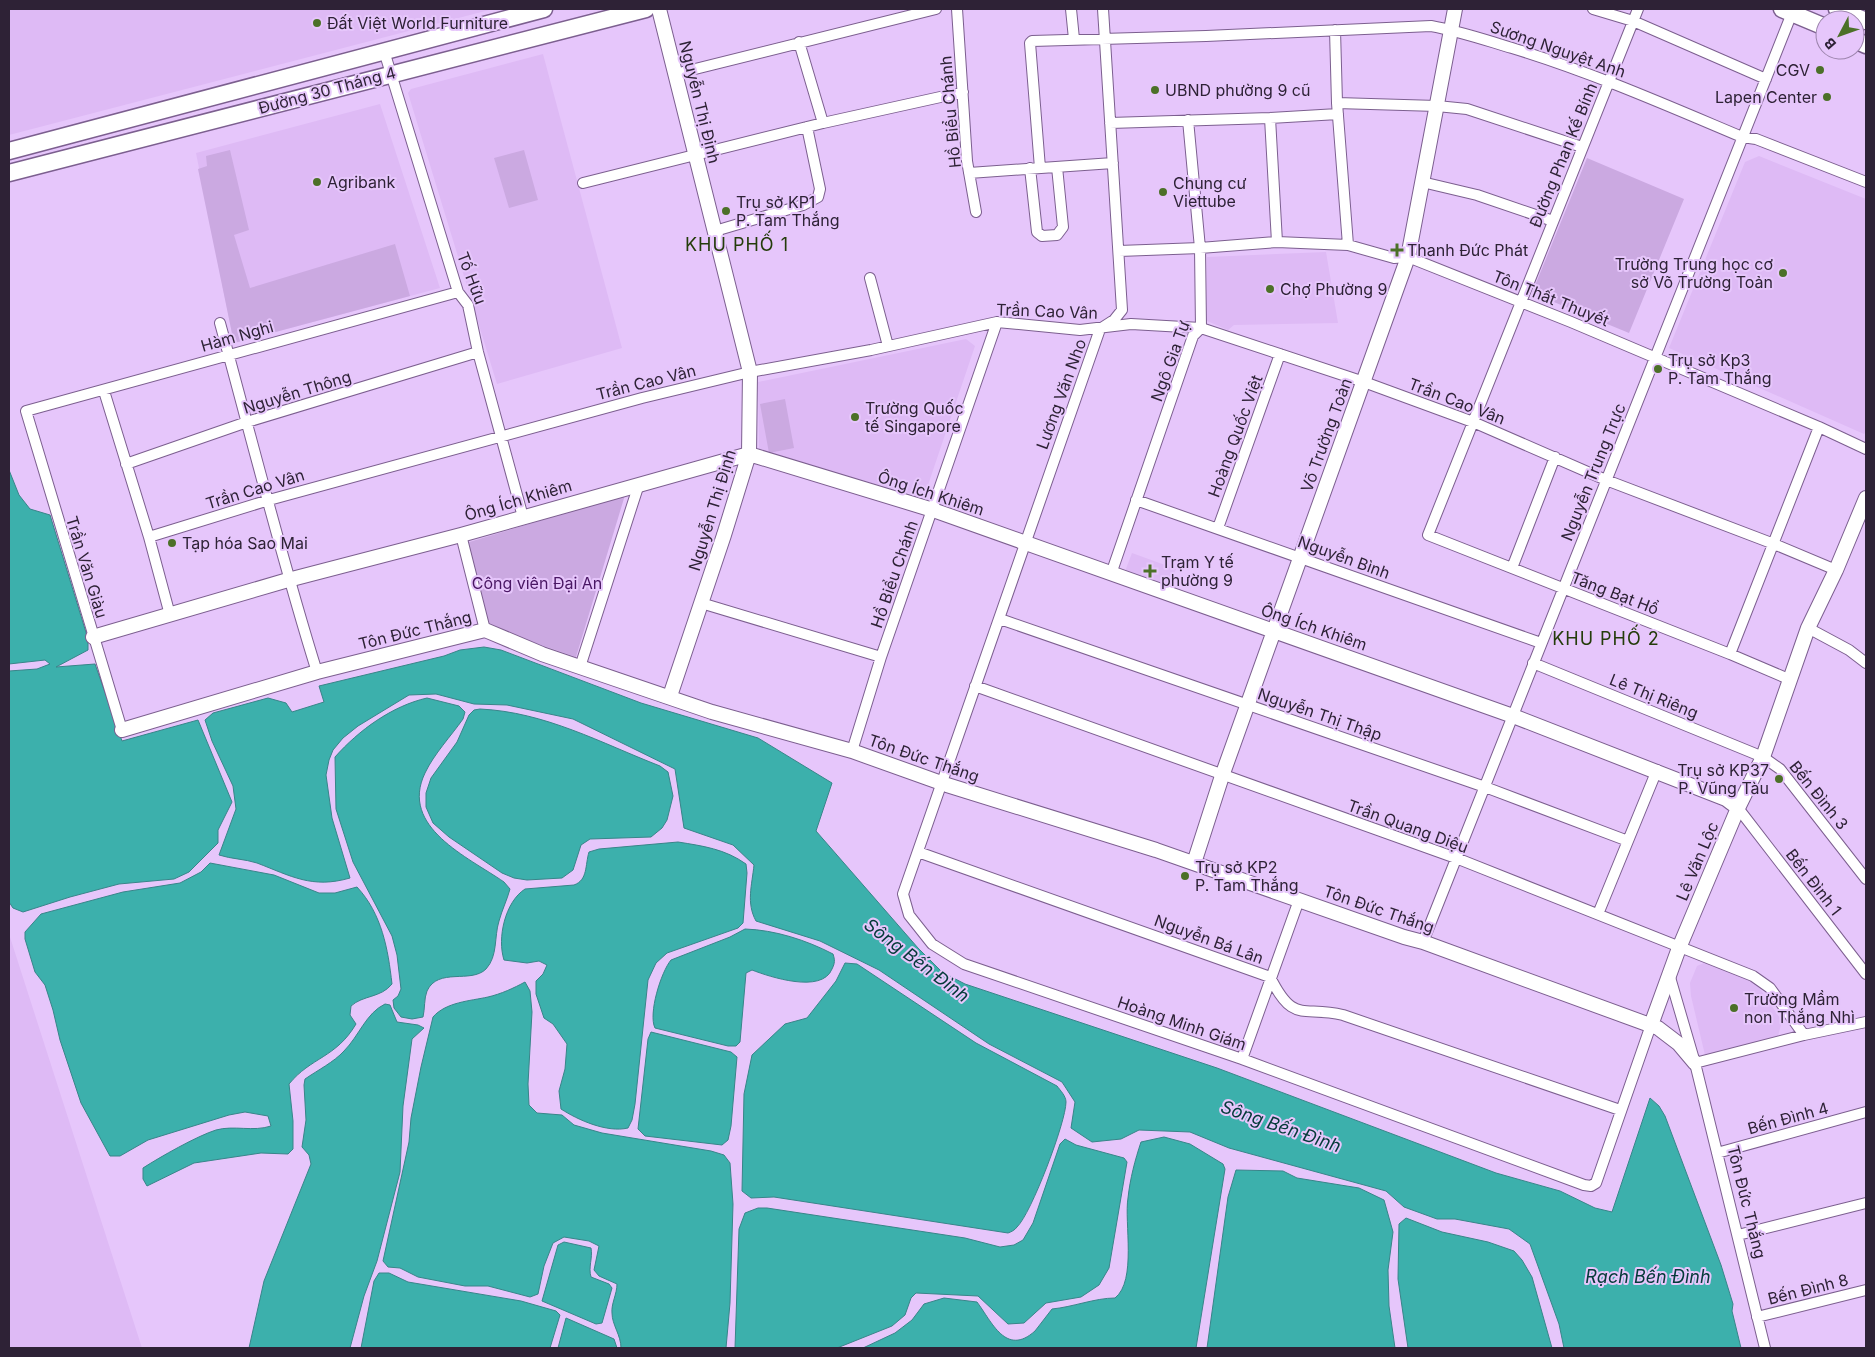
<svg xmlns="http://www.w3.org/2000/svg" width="1875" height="1357" font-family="Inter,sans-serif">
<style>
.built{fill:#debaf5}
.green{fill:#cba9e1}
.water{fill:#3cb0ac;stroke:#388589}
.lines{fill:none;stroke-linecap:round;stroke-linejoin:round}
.minor-casing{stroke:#7c5f8f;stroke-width:12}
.tertiary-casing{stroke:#7c5f8f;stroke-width:16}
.primary-casing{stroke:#7c5f8f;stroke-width:19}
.minor{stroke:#fff;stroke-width:10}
.tertiary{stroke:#fff;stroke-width:14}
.primary{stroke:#fff;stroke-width:16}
.poi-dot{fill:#4c7028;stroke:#e6c6fb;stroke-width:2}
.labels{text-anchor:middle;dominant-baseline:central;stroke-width:4;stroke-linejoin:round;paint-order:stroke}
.poi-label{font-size:16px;fill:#2e2236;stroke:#e6c6fb;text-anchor:start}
.street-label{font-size:16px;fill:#2e2236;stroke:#e6c6fb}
.park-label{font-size:16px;fill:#491663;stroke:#e6c6fb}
.neighbourhood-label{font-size:18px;letter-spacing:1px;fill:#243c0a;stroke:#e6c6fb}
.water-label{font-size:18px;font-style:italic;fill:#043a39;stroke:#e6c6fb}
</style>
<rect width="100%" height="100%" fill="#e6c6fb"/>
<path class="built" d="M 9,9 L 493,9 L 9,135 Z
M 543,54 L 622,348 L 497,384 L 408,93 L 411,89 Z
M 380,104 L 440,288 L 234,343 L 196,153 Z
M 1759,156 L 1866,199 L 1866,432 L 1864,434 L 1669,348 L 1745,162 Z
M 1326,252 L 1338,323 L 1234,325 L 1228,330 L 1207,321 L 1207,257 Z
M 966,339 L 975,346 L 927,488 L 919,496 L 759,452 L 758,382 Z
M 1132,553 L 1176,569 L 1169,590 L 1124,574 Z
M 9,934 L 142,1348 L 9,1348 Z
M 1704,963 L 1748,979 L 1758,986 L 1782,1021 L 1778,1036 L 1705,1055 L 1691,996 L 1690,983 L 1697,966 Z"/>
<path class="green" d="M 230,150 L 249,230 L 234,235 L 250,288 L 395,244 L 410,296 L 234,343 L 198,169 L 207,166 L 206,156 Z
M 524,150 L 538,200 L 509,208 L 494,158 Z
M 1587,158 L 1684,199 L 1629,333 L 1532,293 Z
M 785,399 L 794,448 L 769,453 L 760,404 Z
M 625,495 L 576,657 L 488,627 L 466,543 Z"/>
<path class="water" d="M 9,470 L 19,495 L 30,509 L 50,515 L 88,639 L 88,650 L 56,667 L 95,664 L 122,741 L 198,720 L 232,802 L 218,830 L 218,843 L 189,872 L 174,879 L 119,884 L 70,897 L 23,912 L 13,908 L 9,902 L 9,671 L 37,669 L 50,664 L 45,660 L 9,664 Z
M 484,647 L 501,650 L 641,703 L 758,738 L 832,783 L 816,831 L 918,948 L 942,972 L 965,984 L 1217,1068 L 1496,1173 L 1560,1191 L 1595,1208 L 1612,1212 L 1650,1098 L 1659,1106 L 1665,1116 L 1721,1265 L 1733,1304 L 1732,1311 L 1741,1348 L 1564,1348 L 1559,1324 L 1530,1244 L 1509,1229 L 1455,1219 L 1437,1219 L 1404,1207 L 1386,1191 L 1229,1148 L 1190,1132 L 1139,1130 L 1121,1139 L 1092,1142 L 1071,1128 L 1075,1102 L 1062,1082 L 989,1044 L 879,970 L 820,941 L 756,921 C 746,903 752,885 754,865 L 733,845 L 684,828 L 675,769 L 573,719 L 507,705 L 474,704 L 436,694 L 409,695 L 358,726 L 343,738 L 333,750 L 329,760 L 326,775 L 332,818 L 350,878 C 312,889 291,876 257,863 C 245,859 231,859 219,855 L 236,809 L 233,786 L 212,741 L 205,720 L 213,713 L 268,698 L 286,703 L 292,712 L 324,702 L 319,686 L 444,656 L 460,650 Z
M 427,698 L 459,706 L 465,712 L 463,719 C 451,736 434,754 425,773 C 399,827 468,857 504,882 L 510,889 C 507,900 502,910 499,921 C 494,937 498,956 486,969 C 471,984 438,967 427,991 C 424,998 425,1009 423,1017 L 412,1019 L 401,1017 L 394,1008 L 393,1000 L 398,996 L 401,989 L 397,955 L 392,936 L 353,862 L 336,809 L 335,757 C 359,730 392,706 427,698 Z
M 480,709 C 545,712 601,743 660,766 L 668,772 L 673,796 L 667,820 L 662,828 L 651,837 L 590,839 L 581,845 L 573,870 L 562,878 L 527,880 L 514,878 L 502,873 L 449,837 L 433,823 L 426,807 L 426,793 L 431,778 L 457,742 L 469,715 L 474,710 Z
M 678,842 C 703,846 725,849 746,864 L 747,873 L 743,923 L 738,928 L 667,953 L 656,963 L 648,980 L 635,1104 L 632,1120 L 628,1128 C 607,1133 578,1120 561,1109 L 559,1091 L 565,1069 L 567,1044 L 553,1024 L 544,1018 L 536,994 L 536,981 L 543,974 L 547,965 L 539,961 L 527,963 L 504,960 C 497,938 505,902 525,889 L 574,885 C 588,880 585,865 589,852 L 599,849 Z
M 210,863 L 274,875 L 319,893 L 335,893 L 357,887 C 382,914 388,949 392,984 C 381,998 363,995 351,1006 L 350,1015 L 356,1024 C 336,1058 311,1057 289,1084 L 293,1121 L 293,1149 L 288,1154 L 261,1153 L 194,1163 L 147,1186 L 143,1179 L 143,1168 C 160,1157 197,1136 216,1130 C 234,1125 253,1132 271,1126 L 268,1116 L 245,1112 L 229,1115 L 148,1140 L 120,1156 L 110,1156 L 81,1103 L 60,1040 L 53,1010 L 45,985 L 35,972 L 25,939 L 25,932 L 41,914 L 123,892 L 180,883 L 201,872 Z
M 745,929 C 775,930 806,940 833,954 C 835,960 835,963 832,969 C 822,994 770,977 752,970 L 746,973 L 740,1042 L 736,1046 L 728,1046 L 655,1028 C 648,1014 661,972 671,960 L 730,937 Z
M 845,963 L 857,964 L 976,1043 L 1057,1086 C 1060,1090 1066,1096 1066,1102 C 1066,1122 1031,1214 1017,1227 C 1015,1230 1011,1232 1008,1233 L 774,1197 L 751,1198 L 742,1191 L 744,1094 L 752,1055 L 785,1024 L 807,1018 L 836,981 Z
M 525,982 L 530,991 L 532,1012 L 528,1084 L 529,1105 L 537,1113 L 562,1115 L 574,1125 L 602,1133 L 711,1151 L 724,1155 L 730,1163 L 733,1204 L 730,1303 L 726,1348 L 621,1348 C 621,1335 612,1325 612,1313 C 611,1304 617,1294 617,1284 L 599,1276 L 594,1270 L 599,1246 L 589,1241 L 564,1237 L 553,1243 L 544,1266 L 538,1294 L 530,1297 L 488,1286 L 465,1286 L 418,1277 L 400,1268 L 388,1267 L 383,1261 L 409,1142 L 411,1118 L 421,1067 L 433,1017 C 446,1002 470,1001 488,997 C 501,994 514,988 525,982 Z
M 385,1004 L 390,1005 L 397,1022 L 418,1025 L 424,1028 L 412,1039 L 403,1106 L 400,1172 L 377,1261 L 364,1296 L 350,1348 L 249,1348 L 264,1281 L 311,1164 L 309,1155 L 302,1147 L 306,1120 L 304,1085 L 305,1079 C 318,1070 334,1062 344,1051 C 359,1036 366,1013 385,1004 Z
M 651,1032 L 731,1052 L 737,1057 L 731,1126 L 728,1140 L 722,1145 L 645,1136 L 638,1129 L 648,1039 Z
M 1164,1137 L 1190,1144 L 1223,1164 L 1225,1169 L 1196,1348 L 863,1348 L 895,1333 L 912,1320 L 924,1304 L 944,1298 L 977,1302 C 992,1322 1006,1357 1035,1331 C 1041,1324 1046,1316 1052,1309 C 1073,1307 1095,1298 1115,1298 C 1137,1281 1124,1222 1128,1198 C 1130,1179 1135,1160 1141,1142 Z
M 1065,1139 L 1076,1145 L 1124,1158 L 1127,1162 L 1109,1268 L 1099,1285 L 1081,1297 L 1046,1303 L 1024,1323 L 1008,1324 L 978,1296 L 916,1293 L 911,1298 L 905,1315 L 892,1326 L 837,1348 L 735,1348 L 739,1229 L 745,1213 L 758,1208 L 767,1208 L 965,1238 L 1000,1247 L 1014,1245 L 1023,1240 L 1033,1223 L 1060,1144 Z
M 1236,1170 L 1283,1171 L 1297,1178 L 1359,1188 L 1384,1200 L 1393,1232 L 1388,1270 L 1389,1306 L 1395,1348 L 1207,1348 L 1228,1197 Z
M 1406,1218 L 1442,1232 L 1488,1242 L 1514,1251 L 1522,1260 L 1532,1277 L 1552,1348 L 1408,1348 L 1398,1279 L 1399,1224 Z
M 564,1242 L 591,1248 C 593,1258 588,1267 591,1277 L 609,1284 L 612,1288 L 602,1323 L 596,1324 L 542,1301 L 558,1245 Z
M 379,1273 L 389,1273 L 408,1282 L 521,1301 L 556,1311 L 560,1315 L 550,1348 L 361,1348 L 374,1281 Z
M 566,1318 L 614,1339 L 617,1348 L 558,1348 Z"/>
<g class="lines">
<defs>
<path id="minor" d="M 957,9 L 967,161 L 976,212
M 1071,9 L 1074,39
M 1103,9 L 1122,310 L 1114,320 L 1100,329 L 903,894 L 909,915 L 932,944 L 964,964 L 1242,1059 L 1584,1185 L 1591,1186 L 1596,1183 L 1651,1025
M 1593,9 L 1633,21 L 1766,79
M 1638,9 L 1428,535 L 1730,654 L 1791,680
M 1335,30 L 1337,103 L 1348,245
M 799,42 L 823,123
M 384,51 L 458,292 L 468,305 L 478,352 L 523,517
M 675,74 L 936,9
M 1337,103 L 1437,106 L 1467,109 L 1582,147
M 1270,118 L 1277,242
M 1110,123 L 1270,118 L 1338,114
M 1030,168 L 1037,232 L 1042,236 L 1057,235 L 1063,227 L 1057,167
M 1040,168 L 1030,43 L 1032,41 L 1206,36 L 1431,26 C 1459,31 1485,40 1512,48 C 1591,72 1666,105 1742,137 L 1756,139 L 1866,182
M 969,173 L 1113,163
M 1422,182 L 1477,195 L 1553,221
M 583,183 L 823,123 L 963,92
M 715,231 L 803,205 L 818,197 L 820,189 L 807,127
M 1119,251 L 1200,248 L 1277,242 L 1348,245 L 1394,258 L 1408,257 L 1571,322 L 1819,427 L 1866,449
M 870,278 L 888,346
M 220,323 C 252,440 281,557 317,672
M 104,391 L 149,537 L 170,615
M 126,464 L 247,422 L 478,352
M 1136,500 L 1541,643
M 1218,528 L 1280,354
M 461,535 L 485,630
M 149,537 L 269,500 L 642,398 L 750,372 L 871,350 L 997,322 L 1080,330 L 1131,324 L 1201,328 L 1364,382 L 1473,422 L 1606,480 L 1774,544 L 1836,570
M 1512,568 L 1555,457
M 1111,574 L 1193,336 L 1201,328 L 1200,248 L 1188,120
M 701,603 L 881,657
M 1000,619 L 1485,787 L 1628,841
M 1808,628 L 1849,650 L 1866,663
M 1730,654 L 1819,427
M 1533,663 L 1763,757 L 1780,769 L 1866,879
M 580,667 L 639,484
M 975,686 L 1456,858 L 1753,976 L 1770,988 L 1804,1035
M 122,730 L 26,411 L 458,292
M 852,751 L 881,657 L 997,322
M 1738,808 L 1866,974
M 918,852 L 1270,977 C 1294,1025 1302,1005 1343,1015 L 1620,1110
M 1598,914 L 1657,770
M 1423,942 L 1792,13
M 1669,974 L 1695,1063 L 1765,1348
M 1242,1059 L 1299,900
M 1695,1063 L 1804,1035 L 1866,1022
M 1717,1153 L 1866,1112
M 1738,1235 L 1866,1203
M 1757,1317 L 1866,1290"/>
<path id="tertiary" d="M 659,9 L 750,372 L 749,454 L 724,535 L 670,696
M 93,637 L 288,580 L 461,535 L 749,454 L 933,510 L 1513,716 L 1726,799 L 1738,808
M 122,730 L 317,672 L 485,630 L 542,654 L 712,712 L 852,751 L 947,785 L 1156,850 L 1404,937 L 1423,942 L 1658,1028 L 1679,1044 L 1695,1063
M 1194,863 L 1222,776 L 1408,257 L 1455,9
M 1651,1025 L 1679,948 L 1738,808 L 1763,757 L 1808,628 L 1836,570 L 1866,498"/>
<path id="primary" d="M 1782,9 L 1825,27
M 1837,9 L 1866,21
M 1855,40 L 1866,45
M 9,151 L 544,9
M 9,173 L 646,9"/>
</defs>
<use href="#minor" class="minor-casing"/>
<use href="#tertiary" class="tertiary-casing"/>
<use href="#primary" class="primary-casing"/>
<use href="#minor" class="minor"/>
<use href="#tertiary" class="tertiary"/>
<use href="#primary" class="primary"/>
</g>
<g class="poi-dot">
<circle cx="317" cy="23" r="5"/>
<circle cx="1820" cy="70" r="5"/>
<circle cx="1155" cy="90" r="5"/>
<circle cx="1827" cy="97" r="5"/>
<circle cx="317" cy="182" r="5"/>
<circle cx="1163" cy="192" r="5"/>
<circle cx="726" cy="211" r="5"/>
<path d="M1394.5 242.5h5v5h5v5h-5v5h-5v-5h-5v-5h5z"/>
<circle cx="1783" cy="273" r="5"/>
<circle cx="1270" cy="289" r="5"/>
<circle cx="1658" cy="369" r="5"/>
<circle cx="855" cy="417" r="5"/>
<circle cx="172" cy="543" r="5"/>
<path d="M1147.5 563.5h5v5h5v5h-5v5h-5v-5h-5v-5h5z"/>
<circle cx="1779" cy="779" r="5"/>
<circle cx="1185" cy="876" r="5"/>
<circle cx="1734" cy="1008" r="5"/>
</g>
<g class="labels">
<g class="poi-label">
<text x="327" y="23">Đất Việt World Furniture</text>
<text x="1810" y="70" text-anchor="end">CGV</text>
<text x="1165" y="90">UBND phường 9 cũ</text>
<text x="1817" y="97" text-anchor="end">Lapen Center</text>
<text x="327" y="182">Agribank</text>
<text x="1173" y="183">Chung cư<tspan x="1173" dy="18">Viettube</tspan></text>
<text x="736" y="202">Trụ sở KP1<tspan x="736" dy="18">P. Tam Thắng</tspan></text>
<text x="1407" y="250">Thanh Đức Phát</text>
<text x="1773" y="264" text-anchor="end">Trường Trung học cơ<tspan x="1773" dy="18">sở Võ Trường Toản</tspan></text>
<text x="1280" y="289">Chợ Phường 9</text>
<text x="1668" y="360">Trụ sở Kp3<tspan x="1668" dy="18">P. Tam Thắng</tspan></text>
<text x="865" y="408">Trường Quốc<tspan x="865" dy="18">tế Singapore</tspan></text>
<text x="182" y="543">Tạp hóa Sao Mai</text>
<text x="1161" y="562">Trạm Y tế<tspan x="1161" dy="18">phường 9</tspan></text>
<text x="1769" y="770" text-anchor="end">Trụ sở KP37<tspan x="1769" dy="18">P. Vũng Tàu</tspan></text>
<text x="1195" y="867">Trụ sở KP2<tspan x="1195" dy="18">P. Tam Thắng</tspan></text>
<text x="1744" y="999">Trường Mầm<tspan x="1744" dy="18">non Thắng Nhì</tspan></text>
</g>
<g class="street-label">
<text transform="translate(1558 49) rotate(19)">Sương Nguyệt Anh</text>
<text transform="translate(327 90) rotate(-15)">Đường 30 Tháng 4</text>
<text transform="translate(700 102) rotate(76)">Nguyễn Thị Định</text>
<text transform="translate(950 112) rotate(-95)">Hồ Biểu Chánh</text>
<text transform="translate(1563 155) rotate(-68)">Đường Phan Kế Bính</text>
<text transform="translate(472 278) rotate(69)">Tố Hữu</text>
<text transform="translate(1551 298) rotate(22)">Tôn Thất Thuyết</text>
<text transform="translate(1047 311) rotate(2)">Trần Cao Vân</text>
<text transform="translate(237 336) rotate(-16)">Hàm Nghi</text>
<text transform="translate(1170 361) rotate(-70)">Ngô Gia Tự</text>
<text transform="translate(646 382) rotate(-14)">Trần Cao Vân</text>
<text transform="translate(297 392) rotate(-17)">Nguyễn Thông</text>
<text transform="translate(1061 394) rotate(-70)">Lương Văn Nho</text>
<text transform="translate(1457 401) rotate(21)">Trần Cao Vân</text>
<text transform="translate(1326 435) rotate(-70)">Võ Trường Toản</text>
<text transform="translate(1235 436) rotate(-70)">Hoàng Quốc Việt</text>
<text transform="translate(1593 472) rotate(-68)">Nguyễn Trung Trực</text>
<text transform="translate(255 489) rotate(-17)">Trần Cao Vân</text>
<text transform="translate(931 493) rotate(18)">Ông Ích Khiêm</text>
<text transform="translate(518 500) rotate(-16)">Ông Ích Khiêm</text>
<text transform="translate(712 510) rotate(-73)">Nguyễn Thị Định</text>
<text transform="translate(1344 557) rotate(20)">Nguyễn Bình</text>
<text transform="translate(87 567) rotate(73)">Trần Văn Giàu</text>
<text transform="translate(894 574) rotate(-71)">Hồ Biểu Chánh</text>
<text transform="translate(1615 593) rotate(21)">Tăng Bạt Hổ</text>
<text transform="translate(1314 627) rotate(19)">Ông Ích Khiêm</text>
<text transform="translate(415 630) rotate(-14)">Tôn Đức Thắng</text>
<text transform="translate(1654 696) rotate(22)">Lê Thị Riêng</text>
<text transform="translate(1320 714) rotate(19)">Nguyễn Thị Thập</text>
<text transform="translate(924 758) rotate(19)">Tôn Đức Thắng</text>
<text transform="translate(1819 795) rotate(51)">Bến Đình 3</text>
<text transform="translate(1408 826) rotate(20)">Trần Quang Diệu</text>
<text transform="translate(1697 861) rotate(-67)">Lê Văn Lộc</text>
<text transform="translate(1814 882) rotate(52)">Bến Đình 1</text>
<text transform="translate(1379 909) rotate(19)">Tôn Đức Thắng</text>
<text transform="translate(1209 939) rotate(20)">Nguyễn Bá Lân</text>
<text transform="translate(1182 1023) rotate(19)">Hoàng Minh Giám</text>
<text transform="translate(1788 1118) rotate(-15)">Bến Đình 4</text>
<text transform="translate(1747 1202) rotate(76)">Tôn Đức Thắng</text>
<text transform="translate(1808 1289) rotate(-14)">Bến Đình 8</text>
</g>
<g class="park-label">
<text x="537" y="583">Công viên Đại An</text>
</g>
<g class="neighbourhood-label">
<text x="737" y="244">KHU PHỐ 1</text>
<text x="1606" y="638">KHU PHỐ 2</text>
</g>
<g class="water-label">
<text transform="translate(917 960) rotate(37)">Sông Bến Đình</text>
<text transform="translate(1281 1126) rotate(19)">Sông Bến Đình</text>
<text x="1648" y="1276">Rạch Bến Đình</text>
</g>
</g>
<rect width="1875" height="1357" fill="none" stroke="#2e2236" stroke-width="20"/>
<g transform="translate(1840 35) rotate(229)"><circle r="24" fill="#e6c6fb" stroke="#9c84ac"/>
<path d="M0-4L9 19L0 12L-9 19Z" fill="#4c7028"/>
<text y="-8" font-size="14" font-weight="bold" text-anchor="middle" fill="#2e2236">B</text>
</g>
</svg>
